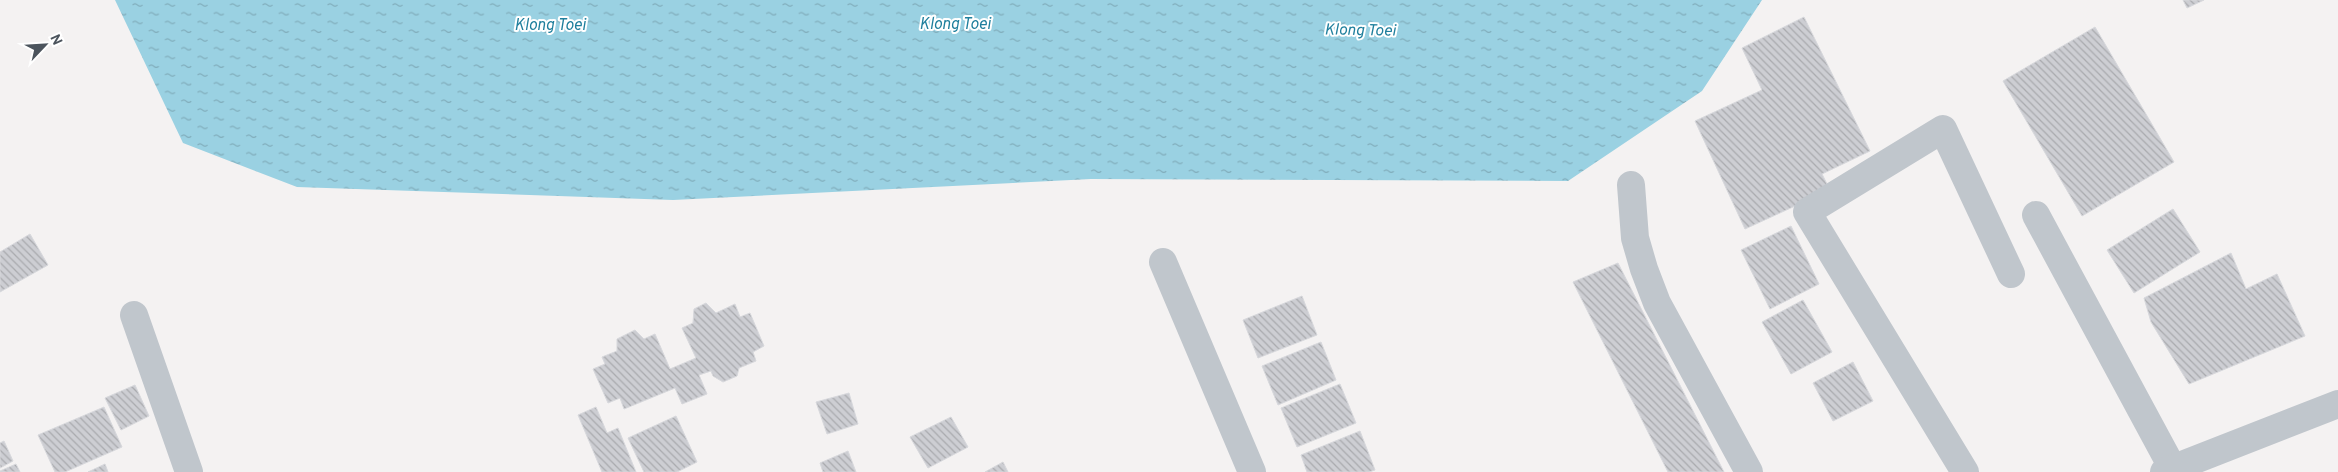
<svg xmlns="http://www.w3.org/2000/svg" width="2338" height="472" font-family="Overpass,sans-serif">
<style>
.water{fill:url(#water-ripples)}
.building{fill:url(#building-back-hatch);stroke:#d7d8dc}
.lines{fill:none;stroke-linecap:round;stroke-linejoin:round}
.minor{stroke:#c0c6cc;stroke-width:28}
.tertiary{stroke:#c0c6cc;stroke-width:28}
.labels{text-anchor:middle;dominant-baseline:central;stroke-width:4;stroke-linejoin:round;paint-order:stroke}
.water-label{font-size:16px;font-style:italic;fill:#1f7f9d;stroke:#fff}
</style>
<defs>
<pattern id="water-ripples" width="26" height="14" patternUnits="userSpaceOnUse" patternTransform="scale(1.25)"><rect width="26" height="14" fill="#9ad1e2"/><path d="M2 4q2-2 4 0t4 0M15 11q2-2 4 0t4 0" fill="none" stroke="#80acba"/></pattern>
<pattern id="building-back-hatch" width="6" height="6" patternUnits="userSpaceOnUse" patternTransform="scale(1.25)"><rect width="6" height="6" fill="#cdced3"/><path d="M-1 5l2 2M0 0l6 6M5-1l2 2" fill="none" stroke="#a9aaae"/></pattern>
</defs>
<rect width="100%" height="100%" fill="#f4f2f2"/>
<path class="water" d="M 115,0 L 1762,0 L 1702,91 L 1568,181 L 1091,179 L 673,200 L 297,187 L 183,143 Z"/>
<path class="building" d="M 2183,0 L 2204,0 L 2187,8 Z
M 1804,17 L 1870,151 L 1822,174 L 1830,190 L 1745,229 L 1695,121 L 1762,90 L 1742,48 Z
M 2095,27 L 2174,162 L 2082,216 L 2003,81 Z
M 2173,209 L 2200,252 L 2134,293 L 2107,250 Z
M 1791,226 L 1819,284 L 1770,309 L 1741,250 Z
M 30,234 L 48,265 L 0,292 L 0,252 Z
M 2231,253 L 2246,289 L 2277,274 L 2305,336 L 2189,384 L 2151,322 L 2144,298 Z
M 1618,263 L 1724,472 L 1668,472 L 1573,282 Z
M 1302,296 L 1317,335 L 1258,358 L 1243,320 Z
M 1803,300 L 1832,352 L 1791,374 L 1762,322 Z
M 706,303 L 716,313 L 735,304 L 740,317 L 750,313 L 764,346 L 753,352 L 756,361 L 739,368 L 737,376 L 723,382 L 713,376 L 711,371 L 699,375 L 707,394 L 682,404 L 675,388 L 624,409 L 620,398 L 608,403 L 593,369 L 605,364 L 602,357 L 617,351 L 617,339 L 635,330 L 644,339 L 655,334 L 670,369 L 696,358 L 682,328 L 693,323 L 694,309 Z
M 1321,342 L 1336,380 L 1278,405 L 1262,366 Z
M 1853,362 L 1873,401 L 1833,421 L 1813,383 Z
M 1340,384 L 1356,423 L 1297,447 L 1281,408 Z
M 135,385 L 149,416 L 121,430 L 105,398 Z
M 849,393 L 858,424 L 827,434 L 816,402 Z
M 104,407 L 122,447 L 65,472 L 55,472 L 38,435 Z
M 596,407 L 607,433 L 618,428 L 636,472 L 602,472 L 578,415 Z
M 676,416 L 697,462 L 677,472 L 644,472 L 628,438 Z
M 951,417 L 968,447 L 928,468 L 910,437 Z
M 1360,431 L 1375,470 L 1369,472 L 1307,472 L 1301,455 Z
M 4,441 L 13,461 L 0,468 L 0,443 Z
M 848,451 L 856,472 L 823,472 L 820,463 Z
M 1003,462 L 1008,472 L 985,472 Z
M 16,464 L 20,472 L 0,472 L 0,471 Z
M 105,464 L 108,472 L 88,472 Z"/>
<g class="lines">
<path class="minor" d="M 1631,185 L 1635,238 L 1644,269 L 1657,303 L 1749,472
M 2036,215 L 2173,469
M 1163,262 L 1252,472
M 134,315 L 189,472
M 1965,472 L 1807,212 L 1943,129 L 2011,274"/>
<path class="tertiary" d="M 2164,472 L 2338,404"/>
</g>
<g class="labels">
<g class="water-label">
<text x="955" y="25">Klong Toei</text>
<text x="550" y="26">Klong Toei</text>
<text transform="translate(1360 31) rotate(1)">Klong Toei</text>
</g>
</g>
<g transform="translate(45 45) rotate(65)" stroke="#ffffff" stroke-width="4" paint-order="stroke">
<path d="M0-4L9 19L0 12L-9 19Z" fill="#4c545d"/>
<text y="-8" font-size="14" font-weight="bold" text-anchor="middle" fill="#4c545d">N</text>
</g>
</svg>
